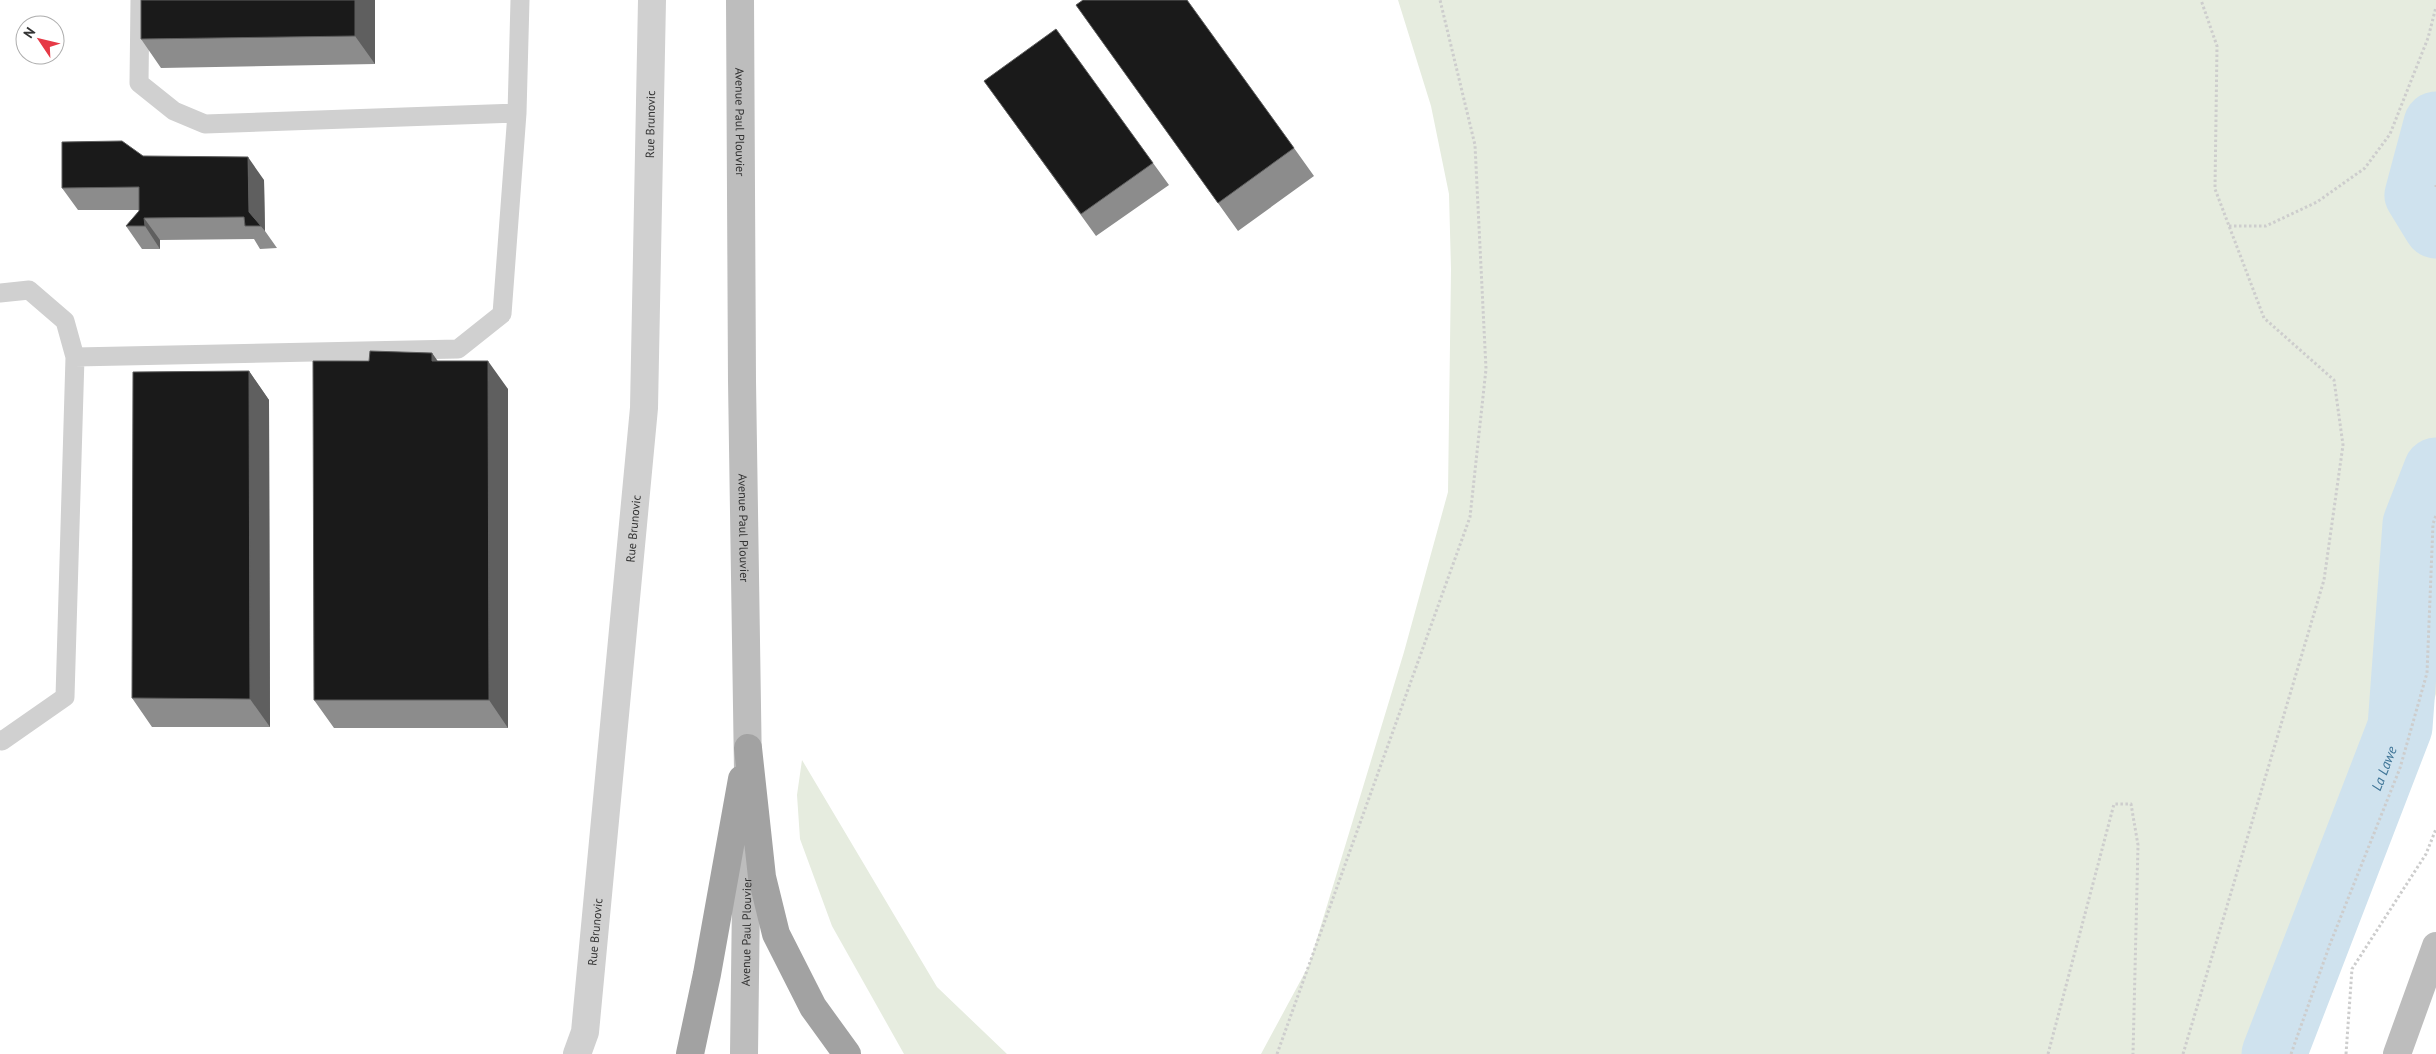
<svg xmlns="http://www.w3.org/2000/svg" width="2436" height="1054" font-family="'PT Sans',sans-serif">
<style>
.green{fill:#e6ecdf}
.lines{fill:none;stroke-linecap:round;stroke-linejoin:round}
.river{stroke:#cfe2ee;stroke-width:65}
.path{stroke:#cdcdcd;stroke-width:3;stroke-dasharray:2.5 2.5;stroke-linecap:butt}
.service{stroke:#d0d0d0;stroke-width:19}
.minor{stroke:#d0d0d0;stroke-width:28}
.secondary{stroke:#bdbdbd;stroke-width:28}
.trunk{stroke:#a2a2a2;stroke-width:28}
.wall{fill:#8c8c8c}
.shaded-wall{fill:#5f5f5f}
.building{fill:#1a1a1a;stroke:#5f5f5f}
.labels{text-anchor:middle;dominant-baseline:central;stroke-width:5;stroke-linejoin:round;paint-order:stroke}
.street-label{font-size:12px;fill:#333;stroke:#fff}
.water-label{font-size:14px;font-style:italic;fill:#3f7597;stroke:#fff}
</style>
<rect width="100%" height="100%" fill="#fff"/>
<path class="green" d="M 1398,0 L 2436,0 L 2436,694 L 2406,791 L 2295,1054 L 1261,1054 L 1309,965 L 1404,652 L 1448,492 L 1451,269 L 1449,194 L 1431,106 Z
M 802,760 L 937,987 L 1007,1054 L 904,1054 L 832,926 L 800,839 L 797,795 Z"/>
<g class="lines">
<g class="river">
<path d="M 2436,124 L 2417,195 L 2436,226"/>
<path id="s1" d="M 2274,1054 L 2400,727 L 2415,524 L 2436,470"/>
</g>
<path class="path" d="M 2436,185 L 2436,187
M 2229,226 L 2266,226 L 2317,202 L 2365,168 L 2390,134 L 2428,38 L 2436,7
M 1277,1054 L 1470,517 L 1486,369 L 1475,145 L 1440,0
M 2048,1054 L 2114,804 L 2131,804 L 2138,845 L 2133,1054
M 2183,1054 L 2324,580 L 2343,445 L 2334,380 L 2264,318 L 2215,189 L 2217,46 L 2201,0
M 2291,1054 L 2330,944 L 2400,768 L 2427,673 L 2433,524 L 2436,515
M 2346,1054 L 2352,969 L 2426,854 L 2436,829"/>
<path class="service" d="M 140,0 L 139,83 L 174,111 L 205,124 L 517,113
M 0,293 L 29,290 L 65,321 L 75,357 L 65,697 L 2,741 L 0,740
M 75,357 L 458,349 L 502,314 L 517,113 L 520,0"/>
<path class="minor" id="s2" d="M 577,1054 L 585,1032 L 644,408 L 652,0"/>
<g class="secondary">
<path id="s3" d="M 740,0 L 742,381 L 748,771"/>
<path id="s4" d="M 744,1054 L 747,824"/>
<path d="M 2397,1054 L 2436,946"/>
</g>
<path class="trunk" d="M 748,748 L 762,877 L 776,934 L 813,1007 L 847,1054
M 690,1054 L 707,974 L 742,779"/>
</g>
<path class="wall" d="M 141,0 L 375,0 L 375,64 L 161,68 L 141,39 Z
M 1076,5 L 1294,148 L 1314,176 L 1238,231 Z
M 984,81 L 1153,163 L 1169,185 L 1096,236 Z
M 143,156 L 264,180 L 265,231 L 277,248 L 260,249 L 254,239 L 160,240 L 160,249 L 142,249 L 126,226 L 139,211 L 139,210 L 78,210 L 62,188 Z
M 432,353 L 437,361 L 508,389 L 508,728 L 334,728 L 314,700 L 369,361 Z
M 249,371 L 269,400 L 270,727 L 152,727 L 132,698 Z"/>
<path class="shaded-wall" d="M 355,0 L 375,0 L 375,64 L 355,36 Z
M 248,157 L 264,180 L 265,231 L 249,212 Z
M 144,218 L 160,240 L 160,249 L 145,226 Z
M 432,353 L 452,381 L 432,361 Z
M 488,361 L 508,389 L 508,728 L 489,700 Z
M 249,371 L 269,400 L 270,727 L 250,699 Z"/>
<path class="building" d="M 141,0 L 355,0 L 355,36 L 141,39 Z
M 1083,0 L 1187,0 L 1294,148 L 1218,203 L 1076,5 Z
M 1056,29 L 1153,163 L 1081,214 L 984,81 Z
M 122,141 L 143,156 L 248,157 L 249,212 L 261,226 L 245,226 L 244,217 L 144,218 L 145,226 L 126,226 L 139,211 L 139,187 L 62,188 L 62,142 Z
M 370,351 L 432,353 L 432,361 L 488,361 L 489,700 L 314,700 L 313,361 L 369,361 Z
M 249,371 L 250,699 L 132,698 L 133,372 Z"/>
<g class="labels">
<g class="street-label">
<text stroke="none"><textPath href="#s3" startOffset="122">Avenue Paul Plouvier</textPath></text>
<text stroke="none"><textPath href="#s2" startOffset="934">Rue Brunovic</textPath></text>
<text stroke="none"><textPath href="#s3" startOffset="528">Avenue Paul Plouvier</textPath></text>
<text stroke="none"><textPath href="#s2" startOffset="529">Rue Brunovic</textPath></text>
<text stroke="none"><textPath href="#s2" startOffset="124">Rue Brunovic</textPath></text>
<text stroke="none"><textPath href="#s4" startOffset="122">Avenue Paul Plouvier</textPath></text>
</g>
<g class="water-label">
<text stroke="none"><textPath href="#s1" startOffset="306">La Lawe</textPath></text>
</g>
</g>
<g transform="translate(40 40) rotate(305)"><circle r="24" fill="#ffffff" stroke="#adadad"/>
<path d="M0-4L9 19L0 12L-9 19Z" fill="#e63946"/>
<text y="-8" font-size="14" font-weight="bold" text-anchor="middle" fill="#333333">N</text>
</g>
</svg>
